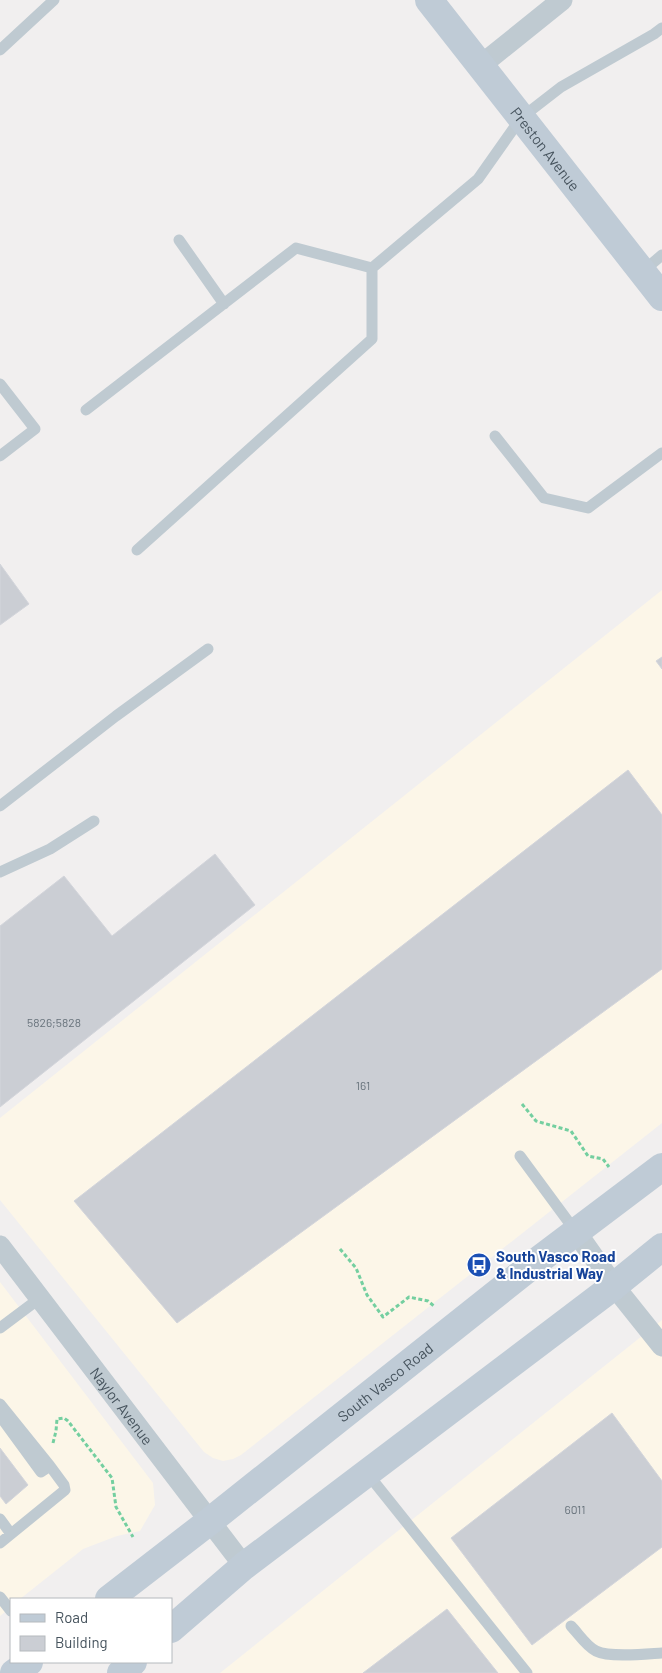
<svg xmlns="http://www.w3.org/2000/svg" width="662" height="1673" font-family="Barlow,sans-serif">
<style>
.commercial{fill:#fcf6e8}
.building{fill:#cbced4;stroke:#d3d5db}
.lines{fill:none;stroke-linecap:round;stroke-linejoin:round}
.path{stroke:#74cfa0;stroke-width:3;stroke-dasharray:4 2.5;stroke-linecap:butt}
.lane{stroke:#bfcad1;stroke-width:11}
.street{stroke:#bfcad1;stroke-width:21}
.secondary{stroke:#bfcbd6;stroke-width:28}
.labels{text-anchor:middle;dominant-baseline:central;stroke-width:4;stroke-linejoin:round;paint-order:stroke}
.number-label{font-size:12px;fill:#67727b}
.street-label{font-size:15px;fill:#46535d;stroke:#fff}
.transit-label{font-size:15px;font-weight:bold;fill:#164399;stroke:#fff;text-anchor:start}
</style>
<rect width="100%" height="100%" fill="#f1efef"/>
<path class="commercial" d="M 662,590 L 662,1123 L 241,1455 L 233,1459 L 223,1461 L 213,1458 L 204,1452 L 0,1200 L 0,1118 Z
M 0,1282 L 153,1483 L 155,1505 L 140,1531 L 117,1536 L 83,1549 L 20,1599 L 11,1599 L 11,1607 L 0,1616 Z
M 662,1320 L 662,1673 L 220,1673 Z"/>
<path class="building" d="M 0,564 L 29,604 L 0,625 Z
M 662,657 L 662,669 L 656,661 Z
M 628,770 L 662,815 L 662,969 L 177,1323 L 74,1201 Z
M 215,854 L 255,905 L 0,1107 L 0,926 L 64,876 L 112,936 Z
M 612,1413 L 662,1481 L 662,1547 L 532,1645 L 451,1538 Z
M 0,1448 L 28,1485 L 6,1504 L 0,1496 Z
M 447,1609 L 498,1673 L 363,1673 Z"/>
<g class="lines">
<path class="path" d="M 522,1104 L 536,1121 L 571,1131 L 588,1156 L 603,1159 L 609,1167
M 340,1249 L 356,1268 L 367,1295 L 383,1317 L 409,1297 L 428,1301 L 434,1306
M 53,1443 L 56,1431 L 57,1419 L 64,1418 L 68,1421 L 112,1478 L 116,1507 L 133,1537"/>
<path class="lane" d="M 0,50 L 54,0
M 179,240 L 224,304
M 642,272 L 662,255
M 0,384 L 35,429 L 0,456
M 86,410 L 296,248 L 372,268
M 495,436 L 544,498 L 588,508 L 662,453
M 137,550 L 372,339 L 372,268 L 478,179 L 521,118 L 561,87 L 654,34 L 662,28
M 0,806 L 116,716 L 208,649
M 0,872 L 50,849 L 94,821
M 520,1156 L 576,1232
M 0,1328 L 40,1298
M 0,1404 L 50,1466 L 64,1485 L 65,1490 L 0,1543
M 0,1416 L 41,1472 L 50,1466
M 367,1473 L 527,1673
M 0,1519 L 11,1534
M 0,1597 L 11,1611
M 571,1626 C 578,1633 586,1646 596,1651 C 610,1658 646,1654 662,1653"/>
<g class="street">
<path d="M 480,66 L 562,0"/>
<path d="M 576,1232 L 614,1286 L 662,1346"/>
<path id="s1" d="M 0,1246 L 244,1566"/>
</g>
<g class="secondary">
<path id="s2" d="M 429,0 L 662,297"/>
<path id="s3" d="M 109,1599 L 210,1521 L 540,1259 L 662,1167"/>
<path d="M 171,1629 L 244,1566 L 614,1286 L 662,1247"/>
<path d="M 14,1673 L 29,1662"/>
<path d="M 121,1673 L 133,1662"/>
</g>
</g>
<defs>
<symbol id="bus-disc" viewBox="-11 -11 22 22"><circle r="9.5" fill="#1a4fb4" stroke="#fff"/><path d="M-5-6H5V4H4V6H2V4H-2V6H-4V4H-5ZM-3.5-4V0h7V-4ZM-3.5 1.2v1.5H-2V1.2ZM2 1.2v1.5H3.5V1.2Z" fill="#fff"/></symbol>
</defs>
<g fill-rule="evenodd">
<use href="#bus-disc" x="465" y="1251" width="28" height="28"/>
</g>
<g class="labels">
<g class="number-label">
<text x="54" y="1022">5826;5828</text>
<text x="363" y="1085">161</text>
<text x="575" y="1509">6011</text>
</g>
<g class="street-label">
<text stroke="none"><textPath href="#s2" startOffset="189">Preston Avenue</textPath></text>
<text stroke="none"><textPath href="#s3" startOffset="351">South Vasco Road</textPath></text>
<text stroke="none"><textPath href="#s1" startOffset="201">Naylor Avenue</textPath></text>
</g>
<g class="transit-label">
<text x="496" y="1256">South Vasco Road<tspan x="496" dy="17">&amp; Industrial Way</tspan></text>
</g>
</g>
<rect x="10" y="1598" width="162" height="65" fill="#ffffff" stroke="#b5babe"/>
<rect x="20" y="1614" width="25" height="8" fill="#bfcbd6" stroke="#b5babe"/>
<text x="55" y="1623" font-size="15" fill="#46535d">Road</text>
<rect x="20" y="1636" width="25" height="15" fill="#cbced4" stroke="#b5babe"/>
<text x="55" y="1648" font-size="15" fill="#46535d">Building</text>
</svg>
